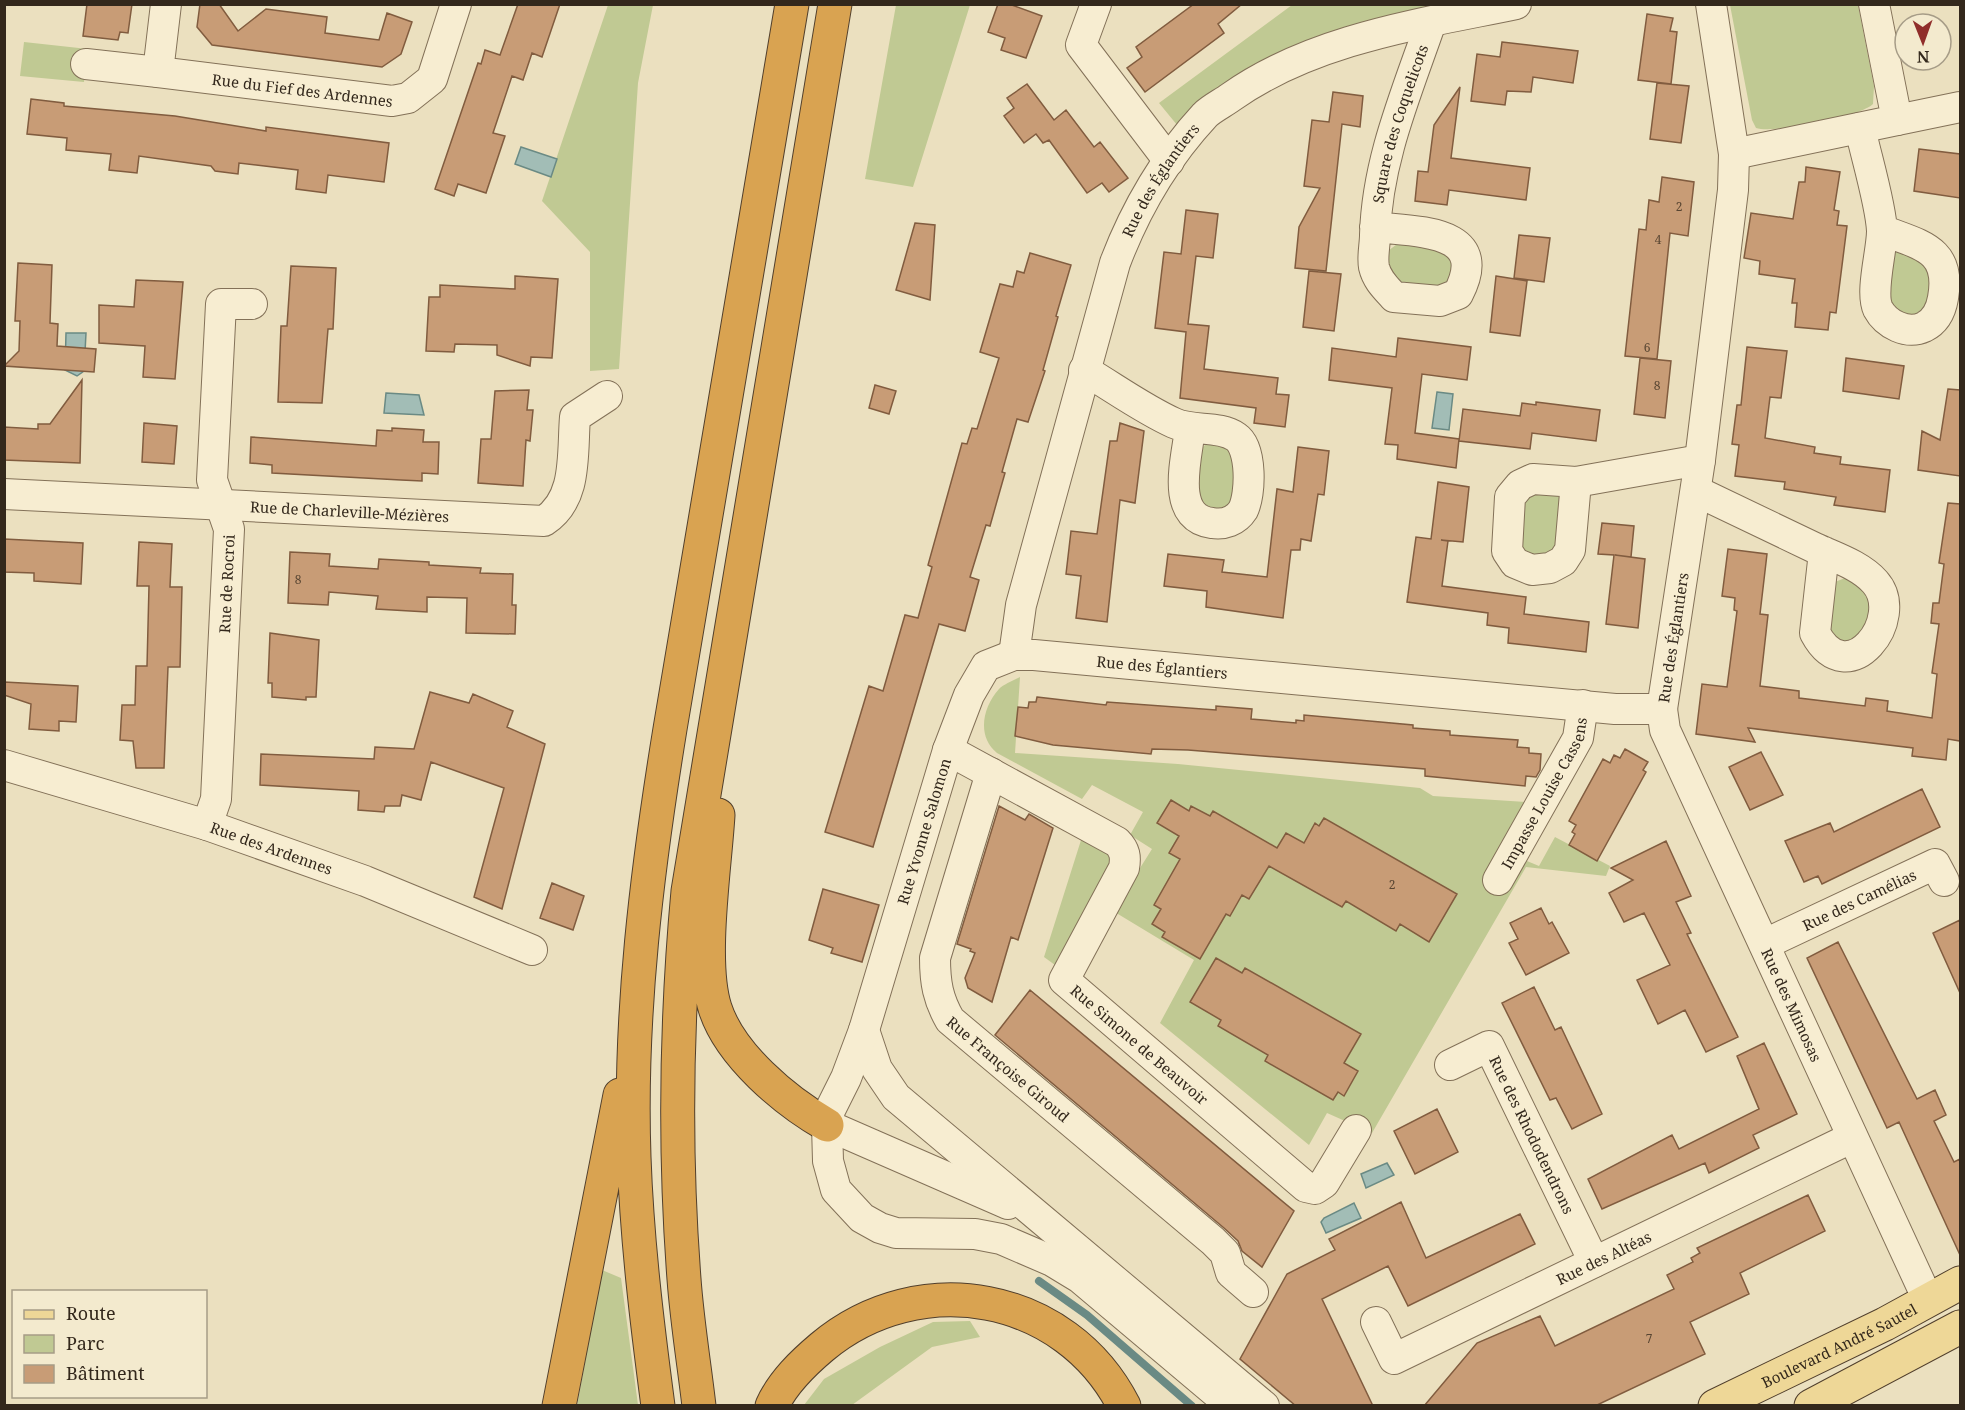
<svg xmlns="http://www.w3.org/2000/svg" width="1965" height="1410" font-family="'Noto Serif',serif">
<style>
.green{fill:#c0c993}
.water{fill:#a2bdb6;stroke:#6a8a84;stroke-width:1.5}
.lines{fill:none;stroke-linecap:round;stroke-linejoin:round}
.stream{stroke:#6a8a84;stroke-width:8}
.building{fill:#c89c76;stroke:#815c3f;stroke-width:1.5}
.minor-casing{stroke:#837158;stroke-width:32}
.major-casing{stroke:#513f2c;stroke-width:35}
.highway-casing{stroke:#513f2c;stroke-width:35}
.minor{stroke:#f7edd1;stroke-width:30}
.major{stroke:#eed797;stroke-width:33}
.highway{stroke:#d9a351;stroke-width:33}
.labels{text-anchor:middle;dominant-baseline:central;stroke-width:4.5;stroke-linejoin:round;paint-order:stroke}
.number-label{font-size:12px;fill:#584532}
.street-label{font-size:15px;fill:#33281c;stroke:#f3eace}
</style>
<rect width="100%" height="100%" fill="#ebe0bf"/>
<path class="green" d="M 608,5 L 653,5 L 638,83 L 619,369 L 590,371 L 590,252 L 542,201 Z
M 896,5 L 970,5 L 913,187 L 865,179 Z
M 1292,5 L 1469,5 L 1430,12 L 1182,131 L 1159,103 Z
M 1730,5 L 1858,5 L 1874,86 L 1873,104 C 1860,117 1774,134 1756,128 L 1752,120 Z
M 24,42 L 88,49 L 84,82 L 20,76 Z
M 1401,241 L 1453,252 L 1452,285 L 1406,289 L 1386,270 L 1388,251 Z
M 1901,248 L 1927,261 L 1936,299 L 1917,320 L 1890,309 L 1887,256 L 1891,250 Z
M 1207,443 L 1235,449 L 1238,501 L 1228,512 L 1197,508 L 1200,450 Z
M 1526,492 L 1557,493 L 1561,497 L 1559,546 L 1546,557 L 1519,553 Z
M 1845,578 L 1871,593 L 1867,633 L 1840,646 L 1824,621 L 1835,582 Z
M 1020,677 L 1015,753 L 1178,764 L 1420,788 L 1433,796 L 1543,803 L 1513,855 L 1539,866 L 1555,837 L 1610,866 L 1606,876 L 1526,867 L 1372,1133 L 1327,1113 L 1309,1145 L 1160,1023 L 1194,960 L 1113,911 L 1152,849 L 1130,835 L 1143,812 L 1092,785 L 1082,799 L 997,753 C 977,737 982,708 999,689 C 1004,684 1013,681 1020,677 Z
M 1082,837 L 1108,851 L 1113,864 L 1055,965 L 1044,957 Z
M 602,1270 L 621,1278 L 638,1405 L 577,1406 Z
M 970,1321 L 980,1337 L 932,1347 L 852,1405 L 804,1405 L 824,1379 L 880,1347 L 933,1322 Z"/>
<path class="water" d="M 521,147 L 557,159 L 551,177 L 515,164 Z
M 66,333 L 86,333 L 84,371 L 77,376 L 65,370 Z
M 1437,392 L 1453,394 L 1449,430 L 1432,428 Z
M 386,393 L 419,395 L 424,415 L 384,413 Z
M 1387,1163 L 1394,1175 L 1366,1188 L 1361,1174 Z
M 1354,1203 L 1361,1218 L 1326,1233 L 1321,1222 L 1324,1218 Z"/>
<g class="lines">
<path class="stream" d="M 1039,1281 L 1087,1315 L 1192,1406"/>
</g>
<path class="building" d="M 87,4 L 132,4 L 128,33 L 120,32 L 118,40 L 83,36 Z
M 200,4 L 219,4 L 238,31 L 266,9 L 327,17 L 325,33 L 379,40 L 387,13 L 412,22 L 401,54 L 382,67 L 212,45 L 197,27 Z
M 518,4 L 560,4 L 542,57 L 532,53 L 523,80 L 512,76 L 493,133 L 505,136 L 486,193 L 458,184 L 454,196 L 435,189 L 478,63 L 481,64 L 485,50 L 500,55 Z
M 998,4 L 1009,4 L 1042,16 L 1026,58 L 1001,50 L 1005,38 L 988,32 Z
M 1194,4 L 1242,4 L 1218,24 L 1224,33 L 1145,92 L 1127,68 L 1142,57 L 1136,47 Z
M 1647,14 L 1673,18 L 1670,31 L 1677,32 L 1671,84 L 1638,80 Z
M 1502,42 L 1578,51 L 1573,83 L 1533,77 L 1531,92 L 1507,91 L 1505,105 L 1471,101 L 1477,54 L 1500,57 Z
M 1657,83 L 1689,86 L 1681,143 L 1650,139 Z
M 1027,84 L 1054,120 L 1066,110 L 1094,147 L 1100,142 L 1128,178 L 1109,192 L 1102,183 L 1087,193 L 1049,140 L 1043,143 L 1036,134 L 1024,143 L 1004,116 L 1014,108 L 1007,98 Z
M 1460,87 L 1451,158 L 1530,168 L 1526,200 L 1449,190 L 1447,205 L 1415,201 L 1418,171 L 1428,172 L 1434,125 Z
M 1333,92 L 1363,96 L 1360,127 L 1342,124 L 1326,271 L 1295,268 L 1299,227 L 1320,188 L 1304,186 L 1312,120 L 1329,122 Z
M 31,99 L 64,103 L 64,106 L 175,116 L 266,131 L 266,127 L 389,143 L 384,182 L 328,175 L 326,193 L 296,189 L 298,170 L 239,163 L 238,174 L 215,171 L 211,166 L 139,156 L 137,173 L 109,170 L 111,154 L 66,150 L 67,138 L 27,134 Z
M 1919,149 L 1960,154 L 1960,198 L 1914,191 Z
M 1806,167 L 1840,172 L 1834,210 L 1839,211 L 1837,225 L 1847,226 L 1836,313 L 1830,312 L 1828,330 L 1795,327 L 1797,303 L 1792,303 L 1795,279 L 1759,274 L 1760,261 L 1744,258 L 1751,213 L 1793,219 L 1799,182 L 1805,182 Z
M 1662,177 L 1694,182 L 1688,236 L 1670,233 L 1657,359 L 1625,356 L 1639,229 L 1646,230 L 1649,200 L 1659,202 Z
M 1186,210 L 1218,214 L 1213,258 L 1196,256 L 1188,324 L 1209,326 L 1204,369 L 1278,378 L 1276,394 L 1289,395 L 1285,427 L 1254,423 L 1256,408 L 1180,398 L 1186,332 L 1155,328 L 1164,252 L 1181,254 Z
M 915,223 L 935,225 L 930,300 L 896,290 Z
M 1519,235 L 1550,238 L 1544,282 L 1514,278 Z
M 1030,253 L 1071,265 L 1056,316 L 1058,317 L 1043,370 L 1045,371 L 1028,422 L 1017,419 L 1002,472 L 1005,473 L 999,494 L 990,526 L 986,525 L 970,577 L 979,580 L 965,631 L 939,624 L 873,847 L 825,832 L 869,686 L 883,691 L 905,615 L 918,618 L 932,567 L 928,565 L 962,443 L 967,444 L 972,428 L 977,429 L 999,358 L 980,352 L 1000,284 L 1013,287 L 1017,271 L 1024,273 Z
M 18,263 L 52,265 L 50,323 L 58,324 L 57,346 L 96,349 L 94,372 L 4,366 L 19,351 L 20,321 L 15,321 Z
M 291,266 L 336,268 L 333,329 L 328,329 L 322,403 L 278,402 L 281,326 L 287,326 Z
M 1309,271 L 1341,274 L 1334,331 L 1303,327 Z
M 515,276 L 558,279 L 552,358 L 531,357 L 530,366 L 497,355 L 497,345 L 455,344 L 454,352 L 426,351 L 429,297 L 440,297 L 440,285 L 515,289 Z
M 1496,276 L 1527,281 L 1520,336 L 1490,332 Z
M 136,280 L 183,282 L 175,379 L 143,377 L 145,346 L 99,343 L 99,305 L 134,307 Z
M 1398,338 L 1471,347 L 1467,380 L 1422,374 L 1415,433 L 1459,439 L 1456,468 L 1397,459 L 1398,445 L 1385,444 L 1392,388 L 1329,380 L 1332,348 L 1396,357 Z
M 1747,347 L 1787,351 L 1781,398 L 1770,397 L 1765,438 L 1815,447 L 1814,453 L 1841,457 L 1840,464 L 1890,470 L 1885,512 L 1834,505 L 1836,497 L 1784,489 L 1785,482 L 1735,476 L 1739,445 L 1732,444 L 1737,405 L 1741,405 Z
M 1640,358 L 1671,361 L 1665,418 L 1634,414 Z
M 1846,358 L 1904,366 L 1899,399 L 1843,391 Z
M 82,380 L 80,463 L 4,460 L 4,427 L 38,429 L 38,424 L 50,424 Z
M 875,385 L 896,391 L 889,414 L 869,408 Z
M 1948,389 L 1960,390 L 1960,476 L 1918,470 L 1922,431 L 1940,440 Z
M 529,390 L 527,410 L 533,410 L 530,441 L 526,440 L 523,486 L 478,483 L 481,439 L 491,439 L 495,391 Z
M 1536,402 L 1600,410 L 1596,441 L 1532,433 L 1530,449 L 1459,441 L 1463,409 L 1520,416 L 1522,403 L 1536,405 Z
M 144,423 L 177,426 L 174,464 L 142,462 Z
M 1120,423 L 1144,431 L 1135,503 L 1120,500 L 1107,622 L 1076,618 L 1081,576 L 1066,574 L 1071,531 L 1097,534 L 1110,441 L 1117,441 Z
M 392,428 L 424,430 L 423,442 L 439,442 L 438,474 L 422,473 L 422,481 L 401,480 L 272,473 L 272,465 L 250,463 L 251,437 L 376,446 L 377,430 L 392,431 Z
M 1298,447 L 1329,451 L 1324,495 L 1318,494 L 1311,541 L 1301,539 L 1300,550 L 1291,550 L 1283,618 L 1206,607 L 1207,591 L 1164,586 L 1168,554 L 1224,560 L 1222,572 L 1267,577 L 1277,489 L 1293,492 Z
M 1438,482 L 1469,487 L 1463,542 L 1441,540 L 1448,541 L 1442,586 L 1526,597 L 1524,614 L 1589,622 L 1586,652 L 1508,643 L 1509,628 L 1487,625 L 1488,613 L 1407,602 L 1416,537 L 1431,539 Z
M 1948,503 L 1960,504 L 1960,741 L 1948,739 L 1946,760 L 1912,756 L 1913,748 L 1748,728 L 1755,742 L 1696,734 L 1702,684 L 1727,687 L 1737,611 L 1734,610 L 1735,598 L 1722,596 L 1728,549 L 1767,554 L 1760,614 L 1768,615 L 1760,686 L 1799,691 L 1799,698 L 1865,706 L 1866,698 L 1888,701 L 1887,711 L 1932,718 L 1937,674 L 1932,673 L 1939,624 L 1931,623 L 1933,603 L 1939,603 L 1944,564 L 1939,563 Z
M 1602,523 L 1634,526 L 1631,557 L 1615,555 L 1645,559 L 1638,628 L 1606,624 L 1614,555 L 1598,554 Z
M 4,539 L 83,543 L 81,584 L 34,581 L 34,573 L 4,572 Z
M 139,542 L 172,544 L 170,587 L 182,587 L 180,667 L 168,667 L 164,768 L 136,768 L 133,741 L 120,740 L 122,705 L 135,705 L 136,666 L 147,666 L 149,586 L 137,586 Z
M 290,552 L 330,554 L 329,566 L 378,569 L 379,559 L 429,562 L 429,565 L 481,568 L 480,573 L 513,574 L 512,605 L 516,605 L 515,634 L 466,633 L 467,598 L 427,597 L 427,612 L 376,609 L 378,596 L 329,592 L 328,605 L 288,603 Z
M 270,633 L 319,640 L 316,697 L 306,697 L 306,700 L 272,697 L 272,683 L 268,683 Z
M 4,682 L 78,686 L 76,722 L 59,721 L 59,731 L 29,729 L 31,704 L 4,695 Z
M 430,692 L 469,703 L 473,694 L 513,711 L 507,727 L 545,744 L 502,909 L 474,897 L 504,788 L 431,762 L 421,800 L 402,795 L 400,806 L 385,806 L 384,812 L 358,810 L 359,791 L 260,785 L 261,754 L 374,759 L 375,747 L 414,749 Z
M 1037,697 L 1106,705 L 1107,702 L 1216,710 L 1216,706 L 1252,709 L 1251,719 L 1296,723 L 1296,720 L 1304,721 L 1304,715 L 1413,725 L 1413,728 L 1450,731 L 1450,735 L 1518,740 L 1517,747 L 1529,748 L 1529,753 L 1541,754 L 1540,770 L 1536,777 L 1526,776 L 1525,786 L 1425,776 L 1425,769 L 1188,750 L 1152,749 L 1151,754 L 1053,745 L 1015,736 L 1018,707 L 1028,708 L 1029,702 L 1036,702 Z
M 1625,749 L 1648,762 L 1643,770 L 1646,772 L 1597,861 L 1569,845 L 1575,834 L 1572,832 L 1576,825 L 1569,821 L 1603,759 L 1610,763 L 1614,755 L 1620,758 Z
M 1761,752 L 1783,795 L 1750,810 L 1729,767 Z
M 1922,789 L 1940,827 L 1822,884 L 1818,876 L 1804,882 L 1785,841 L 1830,823 L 1834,832 Z
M 1171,800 L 1189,811 L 1191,806 L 1210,816 L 1213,811 L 1277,848 L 1286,833 L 1304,843 L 1315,823 L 1319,826 L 1324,818 L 1457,894 L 1429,942 L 1400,924 L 1396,931 L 1346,901 L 1342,907 L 1269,866 L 1249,899 L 1242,895 L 1230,916 L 1226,914 L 1200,959 L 1162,937 L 1165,932 L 1152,924 L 1161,909 L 1154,905 L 1180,859 L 1169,853 L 1179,836 L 1157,823 Z
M 999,806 L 1025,820 L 1029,814 L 1053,828 L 1018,940 L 1011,937 L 992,1002 L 968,988 L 965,978 L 975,953 L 970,951 L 971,949 L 957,944 Z
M 1666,841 L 1691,896 L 1676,902 L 1691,933 L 1687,934 L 1738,1037 L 1706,1052 L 1685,1010 L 1658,1024 L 1637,980 L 1670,965 L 1644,913 L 1624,922 L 1609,893 L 1633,880 L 1611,868 Z
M 552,883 L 584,896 L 573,930 L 540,918 Z
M 823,889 L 879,905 L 862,962 L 831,953 L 833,948 L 809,940 Z
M 1541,908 L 1549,924 L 1552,922 L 1569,953 L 1526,975 L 1509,943 L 1518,939 L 1510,923 Z
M 1960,920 L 1960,993 L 1933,933 Z
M 1838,942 L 1917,1099 L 1935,1090 L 1946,1115 L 1934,1121 L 1954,1162 L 1960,1159 L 1960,1255 L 1899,1122 L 1887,1128 L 1807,958 Z
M 1216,958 L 1242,973 L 1245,968 L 1361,1034 L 1344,1063 L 1358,1071 L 1344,1096 L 1338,1092 L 1333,1100 L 1265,1061 L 1268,1055 L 1218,1026 L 1221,1020 L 1190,1002 Z
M 1534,987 L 1555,1030 L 1561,1027 L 1602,1114 L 1572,1129 L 1556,1098 L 1550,1100 L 1502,1003 Z
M 1030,990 L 1294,1211 L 1262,1267 L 1242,1251 L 1238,1241 L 1224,1228 L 995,1035 Z
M 1764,1043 L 1797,1114 L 1753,1135 L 1759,1148 L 1709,1173 L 1705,1163 L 1602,1209 L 1588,1179 L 1672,1135 L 1679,1149 L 1759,1109 L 1737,1056 Z
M 1437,1109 L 1458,1152 L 1415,1174 L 1394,1131 Z
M 1808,1195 L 1825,1231 L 1740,1273 L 1749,1294 L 1690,1322 L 1705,1354 L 1595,1406 L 1424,1406 L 1477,1343 L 1540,1316 L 1555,1346 L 1674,1289 L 1667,1275 L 1693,1262 L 1691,1258 L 1700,1253 L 1697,1248 Z
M 1401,1202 L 1426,1258 L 1520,1214 L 1535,1244 L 1408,1306 L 1388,1266 L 1322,1299 L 1373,1406 L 1296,1406 L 1240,1359 L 1287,1274 L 1335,1250 L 1329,1239 Z"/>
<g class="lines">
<defs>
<g id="minor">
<path id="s1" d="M 166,4 L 158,72 L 392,101 L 408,98 L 432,79 L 456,4"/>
<path d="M 1096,4 L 1081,45 L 1169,161"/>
<path d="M 1711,4 L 1734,154 L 1897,120 L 1874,4"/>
<path d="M 86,64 L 158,72"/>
<path d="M 1897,120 L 1960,107"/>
<path d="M 1860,128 C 1866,156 1881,205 1882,231 C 1882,251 1870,292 1878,309 C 1886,324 1907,335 1924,327 C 1936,321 1941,310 1943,298 C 1952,248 1919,245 1882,230"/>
<path id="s2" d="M 1375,227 C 1417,232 1492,229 1458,294 L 1440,301 L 1394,297 C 1386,288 1377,280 1374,267 C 1372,257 1375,245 1375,235 C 1377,160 1407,92 1431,22"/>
<path d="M 1084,370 C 1113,387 1143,409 1174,423 C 1193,432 1219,425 1236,437 C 1252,448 1251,494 1243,510 C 1236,521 1224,525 1212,523 C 1169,518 1187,457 1190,429"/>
<path d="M 1576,482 L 1570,550 L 1563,561 L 1550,568 L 1532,570 L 1515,563 L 1507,551 L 1510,497 L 1520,485 L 1533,479 L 1576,482 L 1700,460"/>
<path d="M 1696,491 C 1735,510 1775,529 1815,548 C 1834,557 1860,565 1875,582 C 1907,618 1848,695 1815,633 L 1824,552"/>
<path id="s3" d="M 4,494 L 544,521 C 578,499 572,454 575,417 L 607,396"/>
<path id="s4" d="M 1014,655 L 1021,605 L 1115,263 C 1135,210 1166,157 1205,115 C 1212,108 1223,103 1231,97 C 1313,39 1420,24 1516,4"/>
<path id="s5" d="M 1662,709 L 1665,730 L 1928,1300"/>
<path id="s6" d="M 948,750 L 1117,842 C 1125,850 1126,857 1124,868 L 1064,980 L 1306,1187 L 1315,1189 L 1324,1183 L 1356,1130"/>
<path id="s7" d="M 4,765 L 207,825 L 365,881 L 532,950"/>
<path id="s8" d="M 991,773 L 935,958 C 935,983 938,999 950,1020 L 1213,1241 L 1225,1253 L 1231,1273 L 1253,1292"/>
<path id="s9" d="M 207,825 L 216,799 L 229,529 L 212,480 L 221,304 L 252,304"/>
<path id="s10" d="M 1498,880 L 1578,738 L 1583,705"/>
<path id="s11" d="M 1765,944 L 1935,864 L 1944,881"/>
<path d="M 864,1030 L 877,1069 L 896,1097 L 1264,1406"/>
<path id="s12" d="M 1450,1065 L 1489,1046 L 1594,1262"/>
<path d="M 827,1125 L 1008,1204"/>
<path id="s13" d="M 1376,1322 L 1394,1359 L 1851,1138"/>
<path id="s14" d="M 1232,1406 L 1080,1278 L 1052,1261 L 1001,1239 L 975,1234 L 896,1233 L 880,1228 L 862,1218 L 836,1190 L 828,1161 L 827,1125 L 830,1110 L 846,1078 L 864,1030 L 948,750 L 969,695 L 986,666 L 1014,655 L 1034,655 L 1615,709 L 1662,709 L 1700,460 L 1733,190 L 1734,154"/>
</g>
<g id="major">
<path id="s15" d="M 1715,1406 L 1885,1324 L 1960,1283"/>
<path d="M 1811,1406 L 1960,1327"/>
</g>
<path id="highway" d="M 718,815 C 715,866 700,961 715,1008 C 730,1055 785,1101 827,1125
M 559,1406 L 620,1095
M 658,1406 C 647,1323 637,1241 634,1157 C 629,1014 647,870 670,729 L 792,4
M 699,1406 C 694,1363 687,1321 684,1279 C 674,1148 676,1021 688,891 L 835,4
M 772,1406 C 783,1382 803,1363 822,1347 C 919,1266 1066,1292 1124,1406"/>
</defs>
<use href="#minor" class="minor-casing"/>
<use href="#major" class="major-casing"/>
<use href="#highway" class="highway-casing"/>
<use href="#minor" class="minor"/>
<use href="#major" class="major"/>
<use href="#highway" class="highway"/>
</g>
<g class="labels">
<g class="number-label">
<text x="1679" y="206">2</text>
<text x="1658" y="239">4</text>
<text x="1647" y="347">6</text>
<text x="1657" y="385">8</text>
<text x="298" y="579">8</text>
<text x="1392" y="884">2</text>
<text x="1649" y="1338">7</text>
</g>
<g class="street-label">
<text stroke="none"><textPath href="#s1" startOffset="214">Rue du Fief des Ardennes</textPath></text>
<text stroke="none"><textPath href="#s2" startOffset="387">Square des Coquelicots</textPath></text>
<text stroke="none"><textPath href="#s4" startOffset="500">Rue des Églantiers</textPath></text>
<text stroke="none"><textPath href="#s3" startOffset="346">Rue de Charleville-Mézières</textPath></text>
<text stroke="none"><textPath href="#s9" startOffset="243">Rue de Rocroi</textPath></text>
<text stroke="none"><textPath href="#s14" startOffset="1774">Rue des Églantiers</textPath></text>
<text stroke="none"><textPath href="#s14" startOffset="1200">Rue des Églantiers</textPath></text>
<text stroke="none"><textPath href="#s10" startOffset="99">Impasse Louise Cassens</textPath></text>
<text stroke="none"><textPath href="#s14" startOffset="844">Rue Yvonne Salomon</textPath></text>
<text stroke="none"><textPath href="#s7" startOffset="280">Rue des Ardennes</textPath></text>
<text stroke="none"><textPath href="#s11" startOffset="104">Rue des Camélias</textPath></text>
<text stroke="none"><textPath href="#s5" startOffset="324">Rue des Mimosas</textPath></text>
<text stroke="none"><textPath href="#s6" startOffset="447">Rue Simone de Beauvoir</textPath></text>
<text stroke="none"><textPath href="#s8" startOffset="334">Rue Françoise Giroud</textPath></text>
<text stroke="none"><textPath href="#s12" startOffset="142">Rue des Rhododendrons</textPath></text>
<text stroke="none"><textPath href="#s13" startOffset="274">Rue des Altéas</textPath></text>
<text stroke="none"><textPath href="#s15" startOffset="138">Boulevard André Sautel</textPath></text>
</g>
</g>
<rect width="1965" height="1410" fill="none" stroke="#33281c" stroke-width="12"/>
<rect x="12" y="1290" width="195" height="108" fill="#f3eace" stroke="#a69c87" stroke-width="1.5"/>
<rect x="24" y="1310" width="30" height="9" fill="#eed797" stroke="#a69c87" stroke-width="1.5"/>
<text x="66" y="1320" font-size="18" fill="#33281c">Route</text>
<rect x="24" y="1335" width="30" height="18" fill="#c0c993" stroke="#a69c87" stroke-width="1.5"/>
<text x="66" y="1350" font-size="18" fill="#33281c">Parc</text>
<rect x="24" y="1365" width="30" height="18" fill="#c89c76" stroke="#a69c87" stroke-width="1.5"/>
<text x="66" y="1380" font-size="18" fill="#33281c">Bâtiment</text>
<g transform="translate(1923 42) rotate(179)"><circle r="28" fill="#f3eace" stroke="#a69c87" stroke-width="1.5"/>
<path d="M0-4.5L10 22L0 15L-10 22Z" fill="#902e2b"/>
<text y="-9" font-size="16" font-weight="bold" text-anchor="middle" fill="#33281c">N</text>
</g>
</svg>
